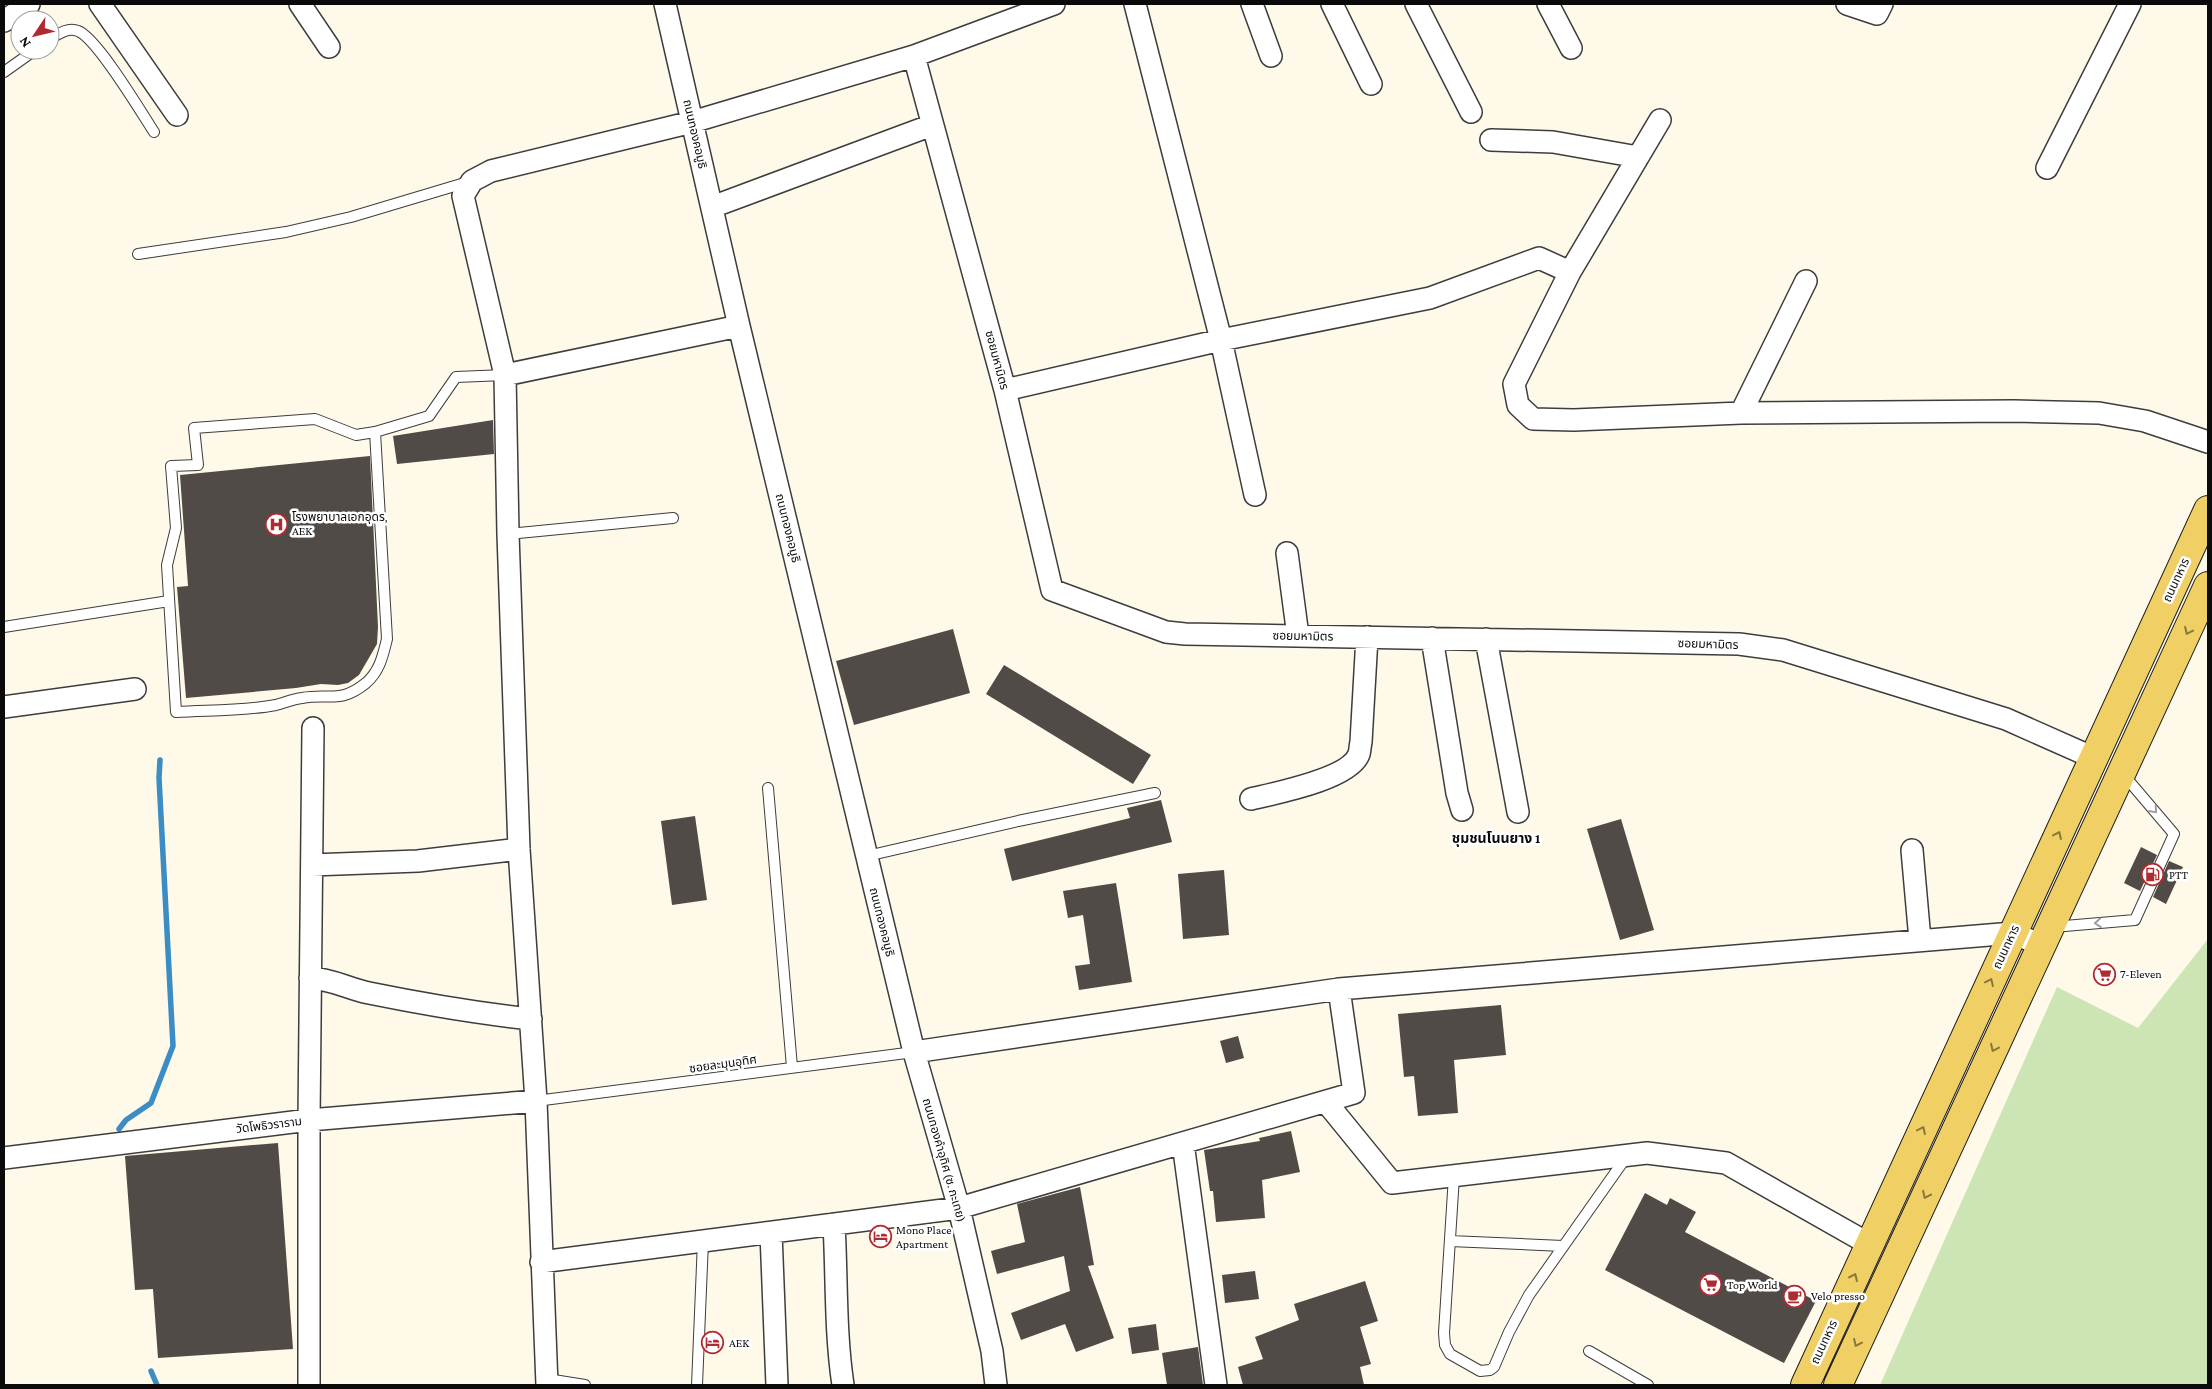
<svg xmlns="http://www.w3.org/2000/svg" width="2212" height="1389" font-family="'Crimson Pro','Noto Sans Thai',serif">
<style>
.green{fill:#cde5b4}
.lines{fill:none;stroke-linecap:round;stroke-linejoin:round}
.stream{stroke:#3b8dc4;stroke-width:5.5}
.building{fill:#514b47}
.lane-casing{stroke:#3d3d3d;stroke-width:12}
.street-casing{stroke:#3d3d3d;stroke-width:24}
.primary-casing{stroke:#1b1b1b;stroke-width:30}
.lane{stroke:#fff;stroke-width:10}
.street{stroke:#fff;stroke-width:21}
.primary{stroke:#f0cf65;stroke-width:28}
.oneway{stroke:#88763c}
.oneway2{stroke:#9d9d9d}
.labels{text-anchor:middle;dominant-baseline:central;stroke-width:5;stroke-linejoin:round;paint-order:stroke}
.street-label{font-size:12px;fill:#0a0a0a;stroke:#fff}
.poi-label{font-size:12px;fill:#0a0a0a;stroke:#fff;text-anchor:start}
.neighbourhood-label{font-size:14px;font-weight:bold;fill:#0a0a0a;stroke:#fff}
</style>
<rect width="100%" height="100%" fill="#fef9e8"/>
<path class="green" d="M 2208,939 L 2208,1385 L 1880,1385 L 2057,987 L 2138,1028 Z"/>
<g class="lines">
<path class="stream" d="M 119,1129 L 126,1120 L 151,1103 L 173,1046 L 159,778 L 160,760
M 151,1371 L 157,1385"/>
</g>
<path class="building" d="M 493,420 L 494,454 L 397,464 L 393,436 Z
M 370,456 L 378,627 L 377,644 L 359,675 L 348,683 L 338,685 L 321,684 L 296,688 L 186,698 L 177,587 L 188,586 L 180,475 Z
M 953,629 L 970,693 L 854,725 L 836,661 Z
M 1004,665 L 1151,755 L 1133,784 L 986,694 Z
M 1161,800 L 1172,842 L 1012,881 L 1004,849 L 1130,818 L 1127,808 Z
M 695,816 L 707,900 L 672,905 L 661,821 Z
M 1621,819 L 1654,930 L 1620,940 L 1587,829 Z
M 2141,847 L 2157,855 L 2140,891 L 2124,883 Z
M 2169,861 L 2183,867 L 2166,904 L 2153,897 Z
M 1224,870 L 1229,935 L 1183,939 L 1178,874 Z
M 1116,883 L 1132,982 L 1079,990 L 1075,966 L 1090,964 L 1083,915 L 1068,918 L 1063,891 Z
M 1501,1005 L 1506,1055 L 1454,1060 L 1458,1113 L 1418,1116 L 1414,1076 L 1404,1077 L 1398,1014 Z
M 1238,1036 L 1244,1058 L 1226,1063 L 1220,1041 Z
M 1291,1131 L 1300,1172 L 1262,1180 L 1265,1218 L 1216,1222 L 1213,1191 L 1210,1191 L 1204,1150 L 1260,1141 L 1259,1138 Z
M 278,1143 L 293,1349 L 158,1358 L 153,1289 L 135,1290 L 125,1156 Z
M 1080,1187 L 1094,1265 L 1088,1266 L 1114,1338 L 1076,1352 L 1065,1324 L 1021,1340 L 1011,1313 L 1070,1291 L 1064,1256 L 997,1274 L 991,1251 L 1025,1242 L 1017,1204 Z
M 1645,1193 L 1667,1205 L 1670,1198 L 1696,1212 L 1685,1232 L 1816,1301 L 1784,1363 L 1605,1270 Z
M 1255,1271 L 1259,1299 L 1225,1303 L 1222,1275 Z
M 1365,1281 L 1378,1321 L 1360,1327 L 1371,1364 L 1360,1367 L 1364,1385 L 1243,1385 L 1238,1367 L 1263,1359 L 1255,1337 L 1299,1320 L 1294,1304 Z
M 1156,1324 L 1159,1350 L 1132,1354 L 1128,1328 Z
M 1198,1347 L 1203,1385 L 1167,1385 L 1162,1353 Z"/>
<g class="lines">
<defs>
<path id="lane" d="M 50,39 C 58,34 68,27 78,31 C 97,38 141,112 154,132
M 4,72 L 35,50
M 138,254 L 286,232 L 351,217 L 468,182
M 375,432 L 387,639 C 383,655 380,671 366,683 C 340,704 330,693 302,698 C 293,699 284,703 276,705 C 244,711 209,710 176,712 L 167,565 L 176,528 L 171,466 L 198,465 L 194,428 L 315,419 L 356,435 L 375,432 L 429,416 L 456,377 L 505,375
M 508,534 L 673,518
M 4,627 L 169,601
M 768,788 L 792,1067
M 867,856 L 1018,821 L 1155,793
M 2053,927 L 2135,920 L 2174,834 L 2123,774
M 536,1101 L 914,1052
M 1454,1176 L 1444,1333 L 1445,1345 L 1450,1354 L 1480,1371 L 1490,1370 L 1494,1367 L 1509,1332 L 1529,1295 L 1627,1156
M 1450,1241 L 1563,1246
M 1589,1351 L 1648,1385
M 547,1379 L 585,1385
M 697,1385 L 703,1241"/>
<path id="street" d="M 100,4 L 177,115
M 300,4 L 329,47
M 665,4 L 739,326 L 914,1052 L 959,1208 L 992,1351 L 996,1385
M 1135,4 L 1221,340 L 1255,495
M 1252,4 L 1271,56
M 1332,4 L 1371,84
M 1416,4 L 1471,112
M 1548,4 L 1571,48
M 1847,4 L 1877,14 L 1882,4
M 4,21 L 29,4
M 914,56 L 1005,390 L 1052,590 L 1166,632 L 1185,634 L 1739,644 L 1783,650 L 2006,719 L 2094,758
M 1491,140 L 1553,142 L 1638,157
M 2047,168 L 2130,4
M 712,207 L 932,125
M 1570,272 L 1660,120
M 505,375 L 739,326
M 1005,390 L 1221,340 L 1430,298 L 1539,258 L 1570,272 L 1514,384 L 1518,405 L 1533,419 L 1574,420 L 1741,413 L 2014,411 L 2099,413 L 2145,421 L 2208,442
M 1741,413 L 1806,281
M 1287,553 L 1298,636
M 1432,638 L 1457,793 L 1462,810
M 1486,639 L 1518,812
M 4,707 L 135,689
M 1251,799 C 1276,793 1350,779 1359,754 C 1360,751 1360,746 1361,742 L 1367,637
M 1912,850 L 1920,940
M 312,865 L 418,861 L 519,849
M 310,978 C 333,979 348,989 369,993 C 423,1004 476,1013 531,1019
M 914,1052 L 1339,989 L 2013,933 L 2041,945
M 1326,1102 L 1392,1183 L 1647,1153 L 1726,1163 L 1869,1244
M 1183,1143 L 1216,1385
M 4,1158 L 309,1120 L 536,1101
M 834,1224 C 837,1278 835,1332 843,1385
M 771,1233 L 777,1385
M 541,1262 L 959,1208 L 1354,1093 L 1339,989
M 309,1385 L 309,1120 L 313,728
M 547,1385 L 536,1101 L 519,849 L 508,534 L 505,375 L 463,196 L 472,181 L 491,171 L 692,122 L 914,56 L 1054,4"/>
<path id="primary" d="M 1805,1385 L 2208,510
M 1838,1385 L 2208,586"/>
</defs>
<use href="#lane" class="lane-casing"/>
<use href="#street" class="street-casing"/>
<use href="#primary" class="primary-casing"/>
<use href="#lane" class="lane"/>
<use href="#street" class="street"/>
<use href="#primary" class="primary"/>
</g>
<defs><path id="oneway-chevron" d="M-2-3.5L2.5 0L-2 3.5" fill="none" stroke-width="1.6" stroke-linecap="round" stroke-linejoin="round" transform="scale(1.25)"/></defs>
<g class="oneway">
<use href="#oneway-chevron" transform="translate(2188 631) rotate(115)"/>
<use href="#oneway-chevron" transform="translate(2058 835) rotate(-65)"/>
<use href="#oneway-chevron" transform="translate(1990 982) rotate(-65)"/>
<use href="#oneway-chevron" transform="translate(1994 1048) rotate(115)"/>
<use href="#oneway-chevron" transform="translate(1922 1130) rotate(-65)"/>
<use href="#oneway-chevron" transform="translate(1926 1195) rotate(115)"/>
<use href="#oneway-chevron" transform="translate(1854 1277) rotate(-65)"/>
<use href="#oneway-chevron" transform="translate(1857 1343) rotate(115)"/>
</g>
<g class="oneway2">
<use href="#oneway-chevron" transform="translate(2154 810) rotate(49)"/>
<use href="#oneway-chevron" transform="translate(2098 923) rotate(175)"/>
</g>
<defs>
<symbol id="hospital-ring" viewBox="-11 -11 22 22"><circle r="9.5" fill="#fff" stroke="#b02b31" stroke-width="1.5"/><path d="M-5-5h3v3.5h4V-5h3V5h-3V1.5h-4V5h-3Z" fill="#b02b31"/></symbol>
<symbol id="fuel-ring" viewBox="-11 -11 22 22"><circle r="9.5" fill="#fff" stroke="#b02b31" stroke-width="1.5"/><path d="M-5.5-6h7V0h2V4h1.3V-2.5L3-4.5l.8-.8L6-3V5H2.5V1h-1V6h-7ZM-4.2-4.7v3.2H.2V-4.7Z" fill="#b02b31"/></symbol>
<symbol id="supermarket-ring" viewBox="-11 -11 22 22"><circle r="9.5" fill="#fff" stroke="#b02b31" stroke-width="1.5"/><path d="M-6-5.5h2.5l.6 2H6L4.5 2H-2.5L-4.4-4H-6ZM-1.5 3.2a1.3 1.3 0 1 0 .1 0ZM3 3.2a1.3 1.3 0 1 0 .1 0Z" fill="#b02b31"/></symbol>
<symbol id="hotel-ring" viewBox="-11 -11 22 22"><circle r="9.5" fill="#fff" stroke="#b02b31" stroke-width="1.5"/><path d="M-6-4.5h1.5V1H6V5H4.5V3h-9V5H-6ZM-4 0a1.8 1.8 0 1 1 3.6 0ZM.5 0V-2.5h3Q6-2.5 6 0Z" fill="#b02b31"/></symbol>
<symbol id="cafe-ring" viewBox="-11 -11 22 22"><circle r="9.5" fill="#fff" stroke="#b02b31" stroke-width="1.5"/><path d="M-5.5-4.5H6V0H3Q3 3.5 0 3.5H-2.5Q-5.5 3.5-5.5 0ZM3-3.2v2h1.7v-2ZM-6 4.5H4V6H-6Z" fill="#b02b31"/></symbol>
</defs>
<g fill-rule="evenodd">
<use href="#hospital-ring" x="264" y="512" width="25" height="25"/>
<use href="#fuel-ring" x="2140" y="862" width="25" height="25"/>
<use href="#supermarket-ring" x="2092" y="962" width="25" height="25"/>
<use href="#hotel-ring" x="868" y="1224" width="25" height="25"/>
<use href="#supermarket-ring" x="1698" y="1272" width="25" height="25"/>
<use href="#cafe-ring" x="1782" y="1284" width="25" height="25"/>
<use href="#hotel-ring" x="700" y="1330" width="25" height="25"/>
</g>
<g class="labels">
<g class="street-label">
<text transform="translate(695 134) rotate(77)">ถนนทองคอมูธิ</text>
<text transform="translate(997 360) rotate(75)">ซอยมหามิตร</text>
<text transform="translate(788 528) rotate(76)">ถนนทองคอมูธิ</text>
<text transform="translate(2176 580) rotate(-65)">ถนนทหาร</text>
<text transform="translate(1303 636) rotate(1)">ซอยมหามิตร</text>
<text transform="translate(1708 644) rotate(2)">ซอยมหามิตร</text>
<text transform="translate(882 922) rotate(76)">ถนนทองคอมูธิ</text>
<text transform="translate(2006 947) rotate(-65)">ถนนทหาร</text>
<text transform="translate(723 1064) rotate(-8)">ซอยละมุนอุทิศ</text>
<text transform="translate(269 1125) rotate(-7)">วัดโพธิวราราม</text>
<text transform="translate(944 1160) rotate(74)">ถนนทองคำอุทิศ (ซ. กะเทย)</text>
<text transform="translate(1824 1342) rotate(-65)">ถนนทหาร</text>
</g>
<g class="poi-label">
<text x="292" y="517">โรงพยาบาลเอกอุดร,<tspan x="292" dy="14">AEK</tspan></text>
<text x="2169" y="875">PTT</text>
<text x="2120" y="974">7-Eleven</text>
<text x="896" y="1230">Mono Place<tspan x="896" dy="14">Apartment</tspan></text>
<text x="1727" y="1285">Top World</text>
<text x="1811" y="1296">Velo presso</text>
<text x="729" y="1343">AEK</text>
</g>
<g class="neighbourhood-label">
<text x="1496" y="838">ชุมชนโนนยาง 1</text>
</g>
</g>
<rect width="2212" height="1389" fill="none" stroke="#0a0a0a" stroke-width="10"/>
<g transform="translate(35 35) rotate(235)"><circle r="24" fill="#ffffff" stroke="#9d9d9d"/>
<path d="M0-4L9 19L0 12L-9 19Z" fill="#b02b31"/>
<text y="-8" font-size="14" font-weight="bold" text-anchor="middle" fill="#0a0a0a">N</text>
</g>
</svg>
